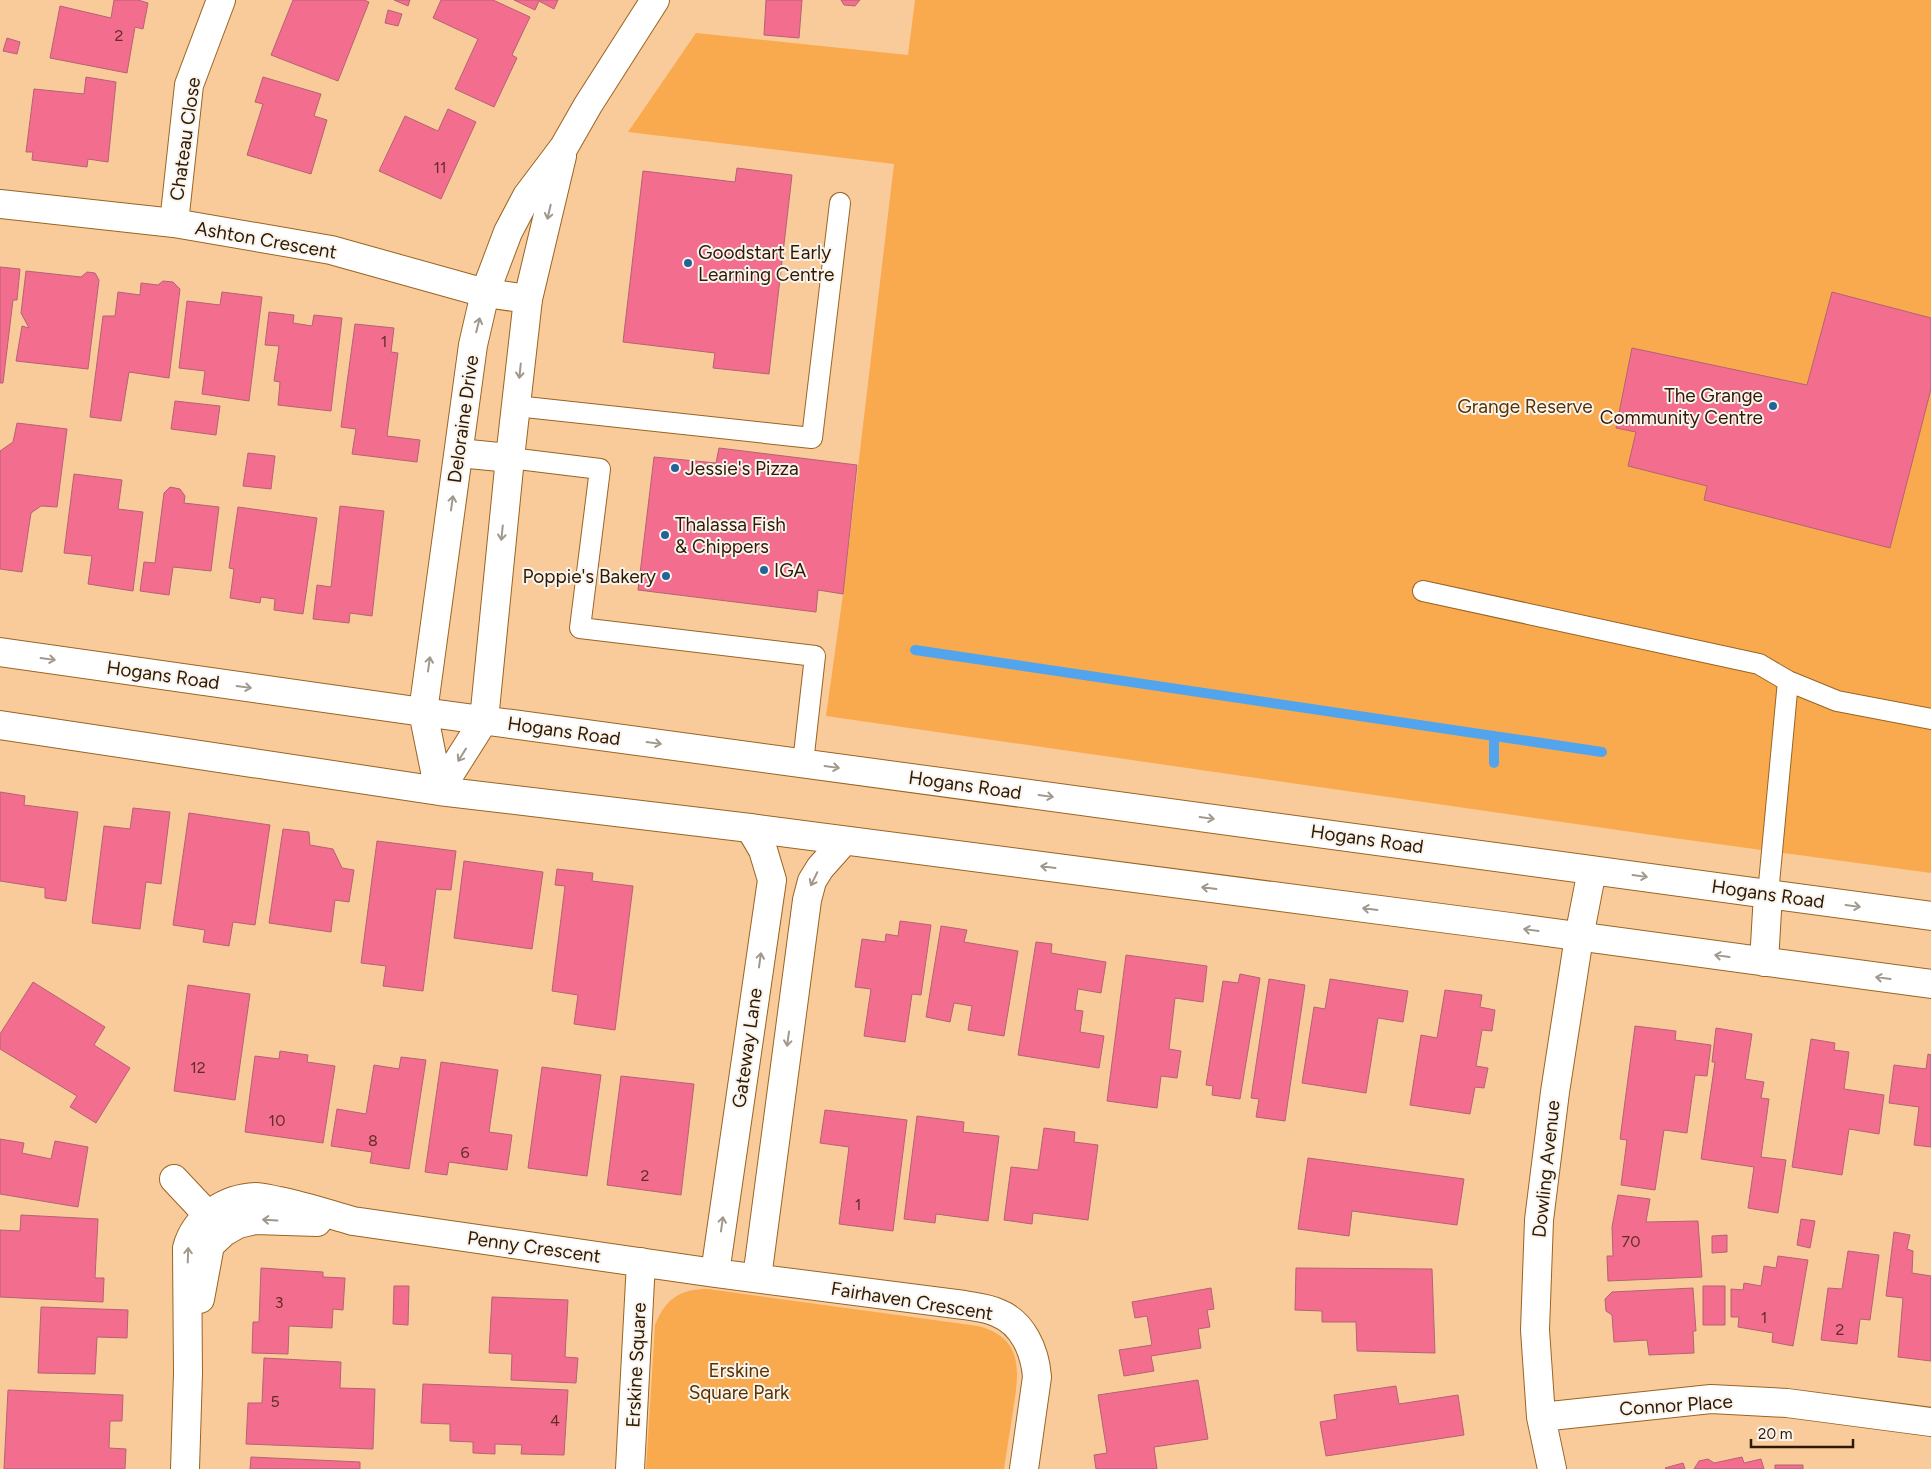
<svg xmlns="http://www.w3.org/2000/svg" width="1931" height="1469" font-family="Figtree,sans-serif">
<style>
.green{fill:#f9aa4f}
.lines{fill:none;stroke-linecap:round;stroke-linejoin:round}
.stream{stroke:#52a5ed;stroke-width:10}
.building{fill:#f36d8e;stroke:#b36374}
.service-casing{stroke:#996423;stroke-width:22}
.minor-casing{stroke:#996423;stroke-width:30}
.tertiary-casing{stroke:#996423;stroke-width:30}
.service{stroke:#fff;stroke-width:20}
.minor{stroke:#fff;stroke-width:28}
.tertiary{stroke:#fff;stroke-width:28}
.oneway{stroke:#a1988c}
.poi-dot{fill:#226399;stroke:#faf4ee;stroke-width:2}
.labels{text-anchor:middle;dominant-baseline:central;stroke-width:4;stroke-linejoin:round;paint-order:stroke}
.number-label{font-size:16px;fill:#602e24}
.street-label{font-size:19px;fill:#2f1900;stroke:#faf4ee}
.poi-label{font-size:19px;fill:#2f1900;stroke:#faf4ee;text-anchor:start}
.park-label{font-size:19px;fill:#573200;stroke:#faf4ee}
</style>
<rect width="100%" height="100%" fill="#facb9a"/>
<path class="green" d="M 915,0 L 1931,0 L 1931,873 L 1666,837 L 826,716 L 843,594 L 894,164 L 628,132 L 696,33 L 908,55 Z
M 708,1289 L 978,1326 C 1025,1338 1019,1373 1013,1411 C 1010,1430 1007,1450 1004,1469 L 646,1469 L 655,1325 C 666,1298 680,1289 708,1289 Z"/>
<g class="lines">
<path class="stream" d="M 915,650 L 1602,752
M 1494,736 L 1494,763"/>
</g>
<path class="building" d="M 114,0 L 138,0 L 148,3 L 143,29 L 135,27 L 127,73 L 50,58 L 60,6 L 111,18 Z
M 293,0 L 364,0 L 369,2 L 338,81 L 271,55 Z
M 394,0 L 410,0 L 408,6 Z
M 441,0 L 493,0 L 530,17 L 512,55 L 517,58 L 494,107 L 455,89 L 478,39 L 433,18 Z
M 514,0 L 558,0 L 554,9 L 539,1 L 535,10 Z
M 766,0 L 802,0 L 799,38 L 764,35 Z
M 841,0 L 860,0 L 855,6 L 844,5 Z
M 388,10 L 402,14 L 398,26 L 385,23 Z
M 7,38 L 20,42 L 17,54 L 3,51 Z
M 86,77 L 116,82 L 108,162 L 88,159 L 87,167 L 32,160 L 33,152 L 26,152 L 34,89 L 84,94 Z
M 263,77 L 321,94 L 314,116 L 327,120 L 311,174 L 247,155 L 263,104 L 255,102 Z
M 448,109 L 476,122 L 441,199 L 379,171 L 405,116 L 438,131 Z
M 737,168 L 792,175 L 769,374 L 713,368 L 715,353 L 623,342 L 643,171 L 735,182 Z
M 0,267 L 20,269 L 17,300 L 13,300 L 3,383 L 0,383 Z
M 26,271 L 81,277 L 87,272 L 95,273 L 99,280 L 88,369 L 16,361 L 22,326 L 29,328 L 21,313 Z
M 163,281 L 173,282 L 180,289 L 169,378 L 129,372 L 121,421 L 90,417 L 103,316 L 115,316 L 118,292 L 140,295 L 141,283 L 158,285 Z
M 222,292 L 262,297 L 249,401 L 202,394 L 205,371 L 179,368 L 187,301 L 220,305 Z
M 1832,292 L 1931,318 L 1931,389 L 1890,548 L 1704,500 L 1707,486 L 1628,466 L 1636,432 L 1616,428 L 1632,348 L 1807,385 Z
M 269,312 L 294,315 L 293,323 L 312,326 L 314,315 L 342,318 L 331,411 L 278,405 L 280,382 L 274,381 L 279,346 L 265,345 Z
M 355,324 L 394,328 L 391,352 L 398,353 L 387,436 L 420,440 L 417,462 L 352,454 L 356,429 L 341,427 Z
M 175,401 L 220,406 L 216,435 L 171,429 Z
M 17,423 L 67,429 L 57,507 L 41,506 L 31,513 L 22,572 L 0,569 L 0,451 L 13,442 Z
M 719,448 L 857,465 L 843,594 L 818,590 L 816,612 L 638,590 L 654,457 L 716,463 Z
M 248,453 L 275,456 L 271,489 L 243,486 Z
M 74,474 L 122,480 L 118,509 L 143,512 L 133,591 L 88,584 L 92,556 L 64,553 Z
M 170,487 L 180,489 L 185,496 L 184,503 L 219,507 L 211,571 L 173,567 L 169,595 L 140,591 L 144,562 L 155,563 L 164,493 Z
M 340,506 L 384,511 L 372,616 L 350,613 L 349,623 L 313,619 L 317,585 L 331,587 Z
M 238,507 L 317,518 L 303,614 L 274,610 L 275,599 L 261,597 L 260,603 L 230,598 L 234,569 L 229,568 Z
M 0,792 L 25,796 L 24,805 L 78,812 L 66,901 L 45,898 L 45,888 L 0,881 Z
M 133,808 L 170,812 L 161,884 L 146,882 L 140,929 L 92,923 L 104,826 L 130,829 Z
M 189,813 L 270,825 L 255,925 L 233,922 L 229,946 L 203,942 L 205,930 L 173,925 Z
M 283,829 L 309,832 L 310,845 L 333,849 L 342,868 L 354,870 L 349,902 L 335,900 L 331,932 L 269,923 Z
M 377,841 L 456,851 L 451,890 L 436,889 L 423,991 L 383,986 L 386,966 L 361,963 Z
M 464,861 L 543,872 L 532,949 L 454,938 Z
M 557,869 L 593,873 L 592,881 L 633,886 L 615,1030 L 574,1024 L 578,995 L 552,991 L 565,886 L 555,885 Z
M 900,921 L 931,925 L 921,995 L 912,994 L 905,1042 L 864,1036 L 871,989 L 855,987 L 862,939 L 885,942 L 886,934 L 898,936 Z
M 941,926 L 967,930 L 964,942 L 1018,951 L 1004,1036 L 968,1030 L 972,1006 L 954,1003 L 950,1022 L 926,1017 Z
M 1036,942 L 1052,944 L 1051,953 L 1106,962 L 1101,993 L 1078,989 L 1075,1010 L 1083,1011 L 1080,1032 L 1104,1036 L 1099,1068 L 1018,1055 Z
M 1126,955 L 1207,966 L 1203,1002 L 1175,998 L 1169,1049 L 1181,1051 L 1177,1078 L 1161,1076 L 1157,1108 L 1107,1101 Z
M 1240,974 L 1260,978 L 1240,1099 L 1212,1095 L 1213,1086 L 1206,1085 L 1223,981 L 1238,983 Z
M 1269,979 L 1305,985 L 1285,1121 L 1256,1117 L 1259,1099 L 1251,1098 Z
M 1330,979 L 1408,991 L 1403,1022 L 1378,1018 L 1366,1093 L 1302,1083 L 1314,1007 L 1325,1009 Z
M 33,982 L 105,1027 L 94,1045 L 130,1068 L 96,1123 L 70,1107 L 77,1096 L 0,1049 L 0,1034 Z
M 188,985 L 250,994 L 235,1100 L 174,1091 Z
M 1445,990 L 1482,995 L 1480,1007 L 1495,1010 L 1492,1031 L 1482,1030 L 1476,1066 L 1488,1068 L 1484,1088 L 1475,1087 L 1470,1114 L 1410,1105 L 1421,1035 L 1437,1038 Z
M 1635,1026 L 1676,1031 L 1675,1040 L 1711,1045 L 1707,1076 L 1695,1075 L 1687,1133 L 1664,1130 L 1655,1190 L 1621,1185 L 1627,1140 L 1620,1139 Z
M 1716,1028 L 1752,1034 L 1745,1079 L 1764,1082 L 1761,1098 L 1769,1099 L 1761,1157 L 1786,1160 L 1778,1213 L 1748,1208 L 1754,1167 L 1701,1159 L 1715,1062 L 1712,1062 Z
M 1811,1039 L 1835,1043 L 1834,1050 L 1849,1052 L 1844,1089 L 1884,1095 L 1879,1134 L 1849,1129 L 1842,1175 L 1792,1167 Z
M 280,1051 L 308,1055 L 307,1062 L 335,1066 L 323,1143 L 245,1132 L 255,1056 L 279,1059 Z
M 1928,1054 L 1931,1055 L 1931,1147 L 1914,1145 L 1919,1107 L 1889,1103 L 1894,1065 L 1926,1069 Z
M 401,1057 L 426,1060 L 409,1169 L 370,1163 L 372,1152 L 331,1146 L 337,1109 L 366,1114 L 374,1065 L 399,1069 Z
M 441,1062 L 498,1070 L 489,1132 L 512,1135 L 507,1170 L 449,1162 L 447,1175 L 425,1172 Z
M 542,1067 L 601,1075 L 587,1176 L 528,1168 Z
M 621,1076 L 694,1084 L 681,1195 L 607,1185 Z
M 825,1110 L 907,1120 L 893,1231 L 839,1224 L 849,1147 L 820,1143 Z
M 917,1116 L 964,1122 L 963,1132 L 999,1136 L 988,1221 L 936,1214 L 935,1223 L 904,1219 Z
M 1044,1128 L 1075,1132 L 1074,1142 L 1098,1145 L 1088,1220 L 1033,1213 L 1032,1224 L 1004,1220 L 1011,1167 L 1038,1170 Z
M 0,1139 L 24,1143 L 22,1153 L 51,1159 L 55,1141 L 88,1147 L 78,1207 L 0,1194 Z
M 1308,1158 L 1464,1179 L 1457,1225 L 1352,1211 L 1349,1236 L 1298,1229 Z
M 1618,1195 L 1650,1199 L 1646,1222 L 1698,1221 L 1702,1277 L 1608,1281 L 1607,1256 L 1613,1256 L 1612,1227 Z
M 21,1215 L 98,1219 L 95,1278 L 104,1278 L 103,1302 L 0,1297 L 0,1230 L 20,1231 Z
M 1801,1219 L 1815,1221 L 1810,1248 L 1797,1245 Z
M 1894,1232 L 1910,1235 L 1907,1249 L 1913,1251 L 1912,1273 L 1931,1276 L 1931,1361 L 1898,1357 L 1903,1298 L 1886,1296 Z
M 1727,1235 L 1727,1252 L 1712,1253 L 1712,1236 Z
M 1848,1251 L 1879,1255 L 1870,1320 L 1860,1319 L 1857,1344 L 1821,1340 L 1828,1288 L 1842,1289 Z
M 1778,1256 L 1808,1260 L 1793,1346 L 1772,1342 L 1773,1333 L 1738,1327 L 1739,1317 L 1731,1317 L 1731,1289 L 1743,1290 L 1744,1283 L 1761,1286 L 1764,1266 L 1776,1268 Z
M 261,1268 L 323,1272 L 323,1277 L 345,1278 L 343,1310 L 333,1309 L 332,1328 L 289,1326 L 288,1354 L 252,1353 L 253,1322 L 259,1322 Z
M 1296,1268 L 1432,1269 L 1435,1353 L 1357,1351 L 1356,1322 L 1322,1322 L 1322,1311 L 1295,1310 Z
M 394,1286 L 409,1286 L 408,1325 L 393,1324 Z
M 1703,1286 L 1725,1286 L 1725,1325 L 1703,1325 Z
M 1211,1288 L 1214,1309 L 1207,1310 L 1210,1327 L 1198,1329 L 1201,1348 L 1151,1356 L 1154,1371 L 1124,1376 L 1119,1350 L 1152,1345 L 1147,1316 L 1135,1318 L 1132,1302 Z
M 1693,1288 L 1696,1331 L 1693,1331 L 1694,1353 L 1649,1355 L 1647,1340 L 1614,1342 L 1612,1315 L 1606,1311 L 1605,1299 L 1612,1292 Z
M 492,1297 L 568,1300 L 565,1357 L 578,1358 L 576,1383 L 511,1380 L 512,1354 L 489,1353 Z
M 41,1307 L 128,1310 L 127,1338 L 97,1337 L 95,1374 L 38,1373 Z
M 264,1358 L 341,1362 L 340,1388 L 375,1389 L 373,1449 L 246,1444 L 248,1403 L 262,1403 Z
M 1198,1380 L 1208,1439 L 1154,1447 L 1157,1469 L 1096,1469 L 1094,1455 L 1107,1453 L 1098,1395 Z
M 423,1384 L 568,1390 L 564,1455 L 521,1454 L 522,1445 L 495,1444 L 495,1454 L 473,1453 L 473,1442 L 450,1441 L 450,1424 L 421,1423 Z
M 1396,1386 L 1399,1404 L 1458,1395 L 1464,1435 L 1326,1456 L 1320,1422 L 1337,1419 L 1334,1395 Z
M 8,1390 L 123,1395 L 122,1421 L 110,1421 L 109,1448 L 126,1449 L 125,1469 L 4,1469 Z
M 251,1457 L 360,1462 L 360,1469 L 250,1469 Z
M 1742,1457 L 1744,1463 L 1761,1459 L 1764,1469 L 1694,1469 L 1699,1461 L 1708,1459 L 1714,1463 Z
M 1683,1463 L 1685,1469 L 1666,1469 L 1665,1468 Z
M 1775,1465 L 1803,1465 L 1803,1469 L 1775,1469 Z"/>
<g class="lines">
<defs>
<path id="service" d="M 516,406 L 812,438 L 840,203
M 510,458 L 600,469 L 580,628 L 815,656 L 803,763
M 1423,591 L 1759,664 L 1788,681 L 1837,701 L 1931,719
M 1768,894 L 1788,681"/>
<path id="minor" d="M 0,204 L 174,223 L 331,250 L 485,293 L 528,299
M 174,223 L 189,85 L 221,0
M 174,1179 L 221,1229
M 715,1273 L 772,880 L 763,850 L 750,828
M 757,1278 L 807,900 L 812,881 L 820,868 L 844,841
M 200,1299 L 210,1245 L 224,1232 L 238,1224 L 255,1220 L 317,1222
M 1541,1417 L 1711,1399 L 1787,1403 L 1931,1422
M 185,1469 L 188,1373 L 187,1248 C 195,1218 225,1198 256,1197 C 263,1197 272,1200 279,1201 C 304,1206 328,1214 353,1221 L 715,1273 L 964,1305 C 975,1307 988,1308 998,1313 C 1023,1323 1035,1351 1037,1377 L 1024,1469
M 630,1469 L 641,1262
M 1552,1469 L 1541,1417 L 1535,1330 L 1539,1220 L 1555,1092 L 1579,937"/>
<path id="tertiary" d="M 459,453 L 510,458
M 0,652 L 423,712 L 1931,916
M 0,725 L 439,791 L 750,828 L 1510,927 L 1931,984
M 439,791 L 423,712 L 473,345 L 485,293 L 508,232 L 527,196 L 564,147 L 588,105 L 655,0
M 439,791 L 484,720 L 510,458 L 528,299 L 562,156
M 1579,937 L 1592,870
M 1764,962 L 1768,894"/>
</defs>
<use href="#service" class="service-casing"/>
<use href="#minor" class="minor-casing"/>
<use href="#tertiary" class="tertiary-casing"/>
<use href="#service" class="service"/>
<use href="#minor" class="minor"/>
<use href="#tertiary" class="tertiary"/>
</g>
<defs><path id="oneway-shaft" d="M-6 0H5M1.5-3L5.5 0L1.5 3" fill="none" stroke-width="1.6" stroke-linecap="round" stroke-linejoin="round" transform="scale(1.25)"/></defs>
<g class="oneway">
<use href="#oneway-shaft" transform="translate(549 212) rotate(103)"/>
<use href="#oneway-shaft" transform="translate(478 325) rotate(-76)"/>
<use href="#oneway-shaft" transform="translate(520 371) rotate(96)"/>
<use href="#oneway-shaft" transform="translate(452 503) rotate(-82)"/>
<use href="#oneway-shaft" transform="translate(502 533) rotate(96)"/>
<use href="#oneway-shaft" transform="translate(48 659) rotate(8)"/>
<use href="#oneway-shaft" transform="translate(429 664) rotate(-82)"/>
<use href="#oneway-shaft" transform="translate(244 687) rotate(8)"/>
<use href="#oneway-shaft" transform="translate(654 743) rotate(8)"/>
<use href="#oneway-shaft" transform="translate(462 755) rotate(122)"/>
<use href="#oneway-shaft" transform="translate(832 767) rotate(8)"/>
<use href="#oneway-shaft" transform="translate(1046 796) rotate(8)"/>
<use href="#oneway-shaft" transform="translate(1207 818) rotate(8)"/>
<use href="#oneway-shaft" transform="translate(1048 867) rotate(-173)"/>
<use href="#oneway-shaft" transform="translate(1640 876) rotate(8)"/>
<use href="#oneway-shaft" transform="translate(814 879) rotate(116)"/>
<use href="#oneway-shaft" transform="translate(1209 888) rotate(-173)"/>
<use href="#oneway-shaft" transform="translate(1853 906) rotate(8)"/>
<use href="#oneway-shaft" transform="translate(1370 909) rotate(-173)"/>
<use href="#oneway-shaft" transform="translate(1531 930) rotate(-172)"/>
<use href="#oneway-shaft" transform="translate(1722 956) rotate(-172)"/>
<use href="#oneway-shaft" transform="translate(760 960) rotate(-82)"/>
<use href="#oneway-shaft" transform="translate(1883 978) rotate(-172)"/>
<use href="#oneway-shaft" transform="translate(788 1039) rotate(98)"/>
<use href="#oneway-shaft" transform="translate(270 1220) rotate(-177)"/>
<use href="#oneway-shaft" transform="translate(722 1224) rotate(-82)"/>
<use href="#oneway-shaft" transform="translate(188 1255) rotate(-88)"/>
</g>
<g class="poi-dot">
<circle cx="688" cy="263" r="5"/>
<circle cx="1773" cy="406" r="5"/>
<circle cx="675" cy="468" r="5"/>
<circle cx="665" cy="535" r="5"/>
<circle cx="764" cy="570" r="5"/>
<circle cx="666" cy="576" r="5"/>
</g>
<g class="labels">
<g class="number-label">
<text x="119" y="35">2</text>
<text x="440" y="167">11</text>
<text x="384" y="341">1</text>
<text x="198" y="1067">12</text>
<text x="277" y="1120">10</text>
<text x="373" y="1140">8</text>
<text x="465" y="1152">6</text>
<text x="645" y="1175">2</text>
<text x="858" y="1204">1</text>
<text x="1631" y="1241">70</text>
<text x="279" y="1302">3</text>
<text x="1764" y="1317">1</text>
<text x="1840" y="1329">2</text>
<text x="275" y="1401">5</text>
<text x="555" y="1420">4</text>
</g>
<g class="street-label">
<text transform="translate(185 139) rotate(-82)">Chateau Close</text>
<text transform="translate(266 240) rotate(10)">Ashton Crescent</text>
<text transform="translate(463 419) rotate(-82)">Deloraine Drive</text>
<text transform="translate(163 675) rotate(8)">Hogans Road</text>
<text transform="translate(564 731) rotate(8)">Hogans Road</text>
<text transform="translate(965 785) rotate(8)">Hogans Road</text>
<text transform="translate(1367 839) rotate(8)">Hogans Road</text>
<text transform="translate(1768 894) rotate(8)">Hogans Road</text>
<text transform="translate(747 1048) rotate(-82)">Gateway Lane</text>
<text transform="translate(1546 1169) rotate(-84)">Dowling Avenue</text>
<text transform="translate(534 1247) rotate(8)">Penny Crescent</text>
<text transform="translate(912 1301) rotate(9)">Fairhaven Crescent</text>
<text transform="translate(636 1365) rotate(-87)">Erskine Square</text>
<text transform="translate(1676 1405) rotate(-4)">Connor Place</text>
</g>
<g class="poi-label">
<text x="698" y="252">Goodstart Early<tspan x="698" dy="22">Learning Centre</tspan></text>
<text x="1763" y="395" text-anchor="end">The Grange<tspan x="1763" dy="22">Community Centre</tspan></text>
<text x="685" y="468">Jessie's Pizza</text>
<text x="675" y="524">Thalassa Fish<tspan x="675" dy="22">&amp; Chippers</tspan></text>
<text x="774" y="570">IGA</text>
<text x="656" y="576" text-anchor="end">Poppie's Bakery</text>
</g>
<g class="park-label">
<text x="1525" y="406">Grange Reserve</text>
<text x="739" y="1370">Erskine<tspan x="739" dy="22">Square Park</tspan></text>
</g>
</g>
<path d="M1751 1439v8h102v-8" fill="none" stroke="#2f1900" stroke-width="2.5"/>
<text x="1758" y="1439" font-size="15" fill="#2f1900" stroke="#faf4ee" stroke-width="4" paint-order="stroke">20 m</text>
</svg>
